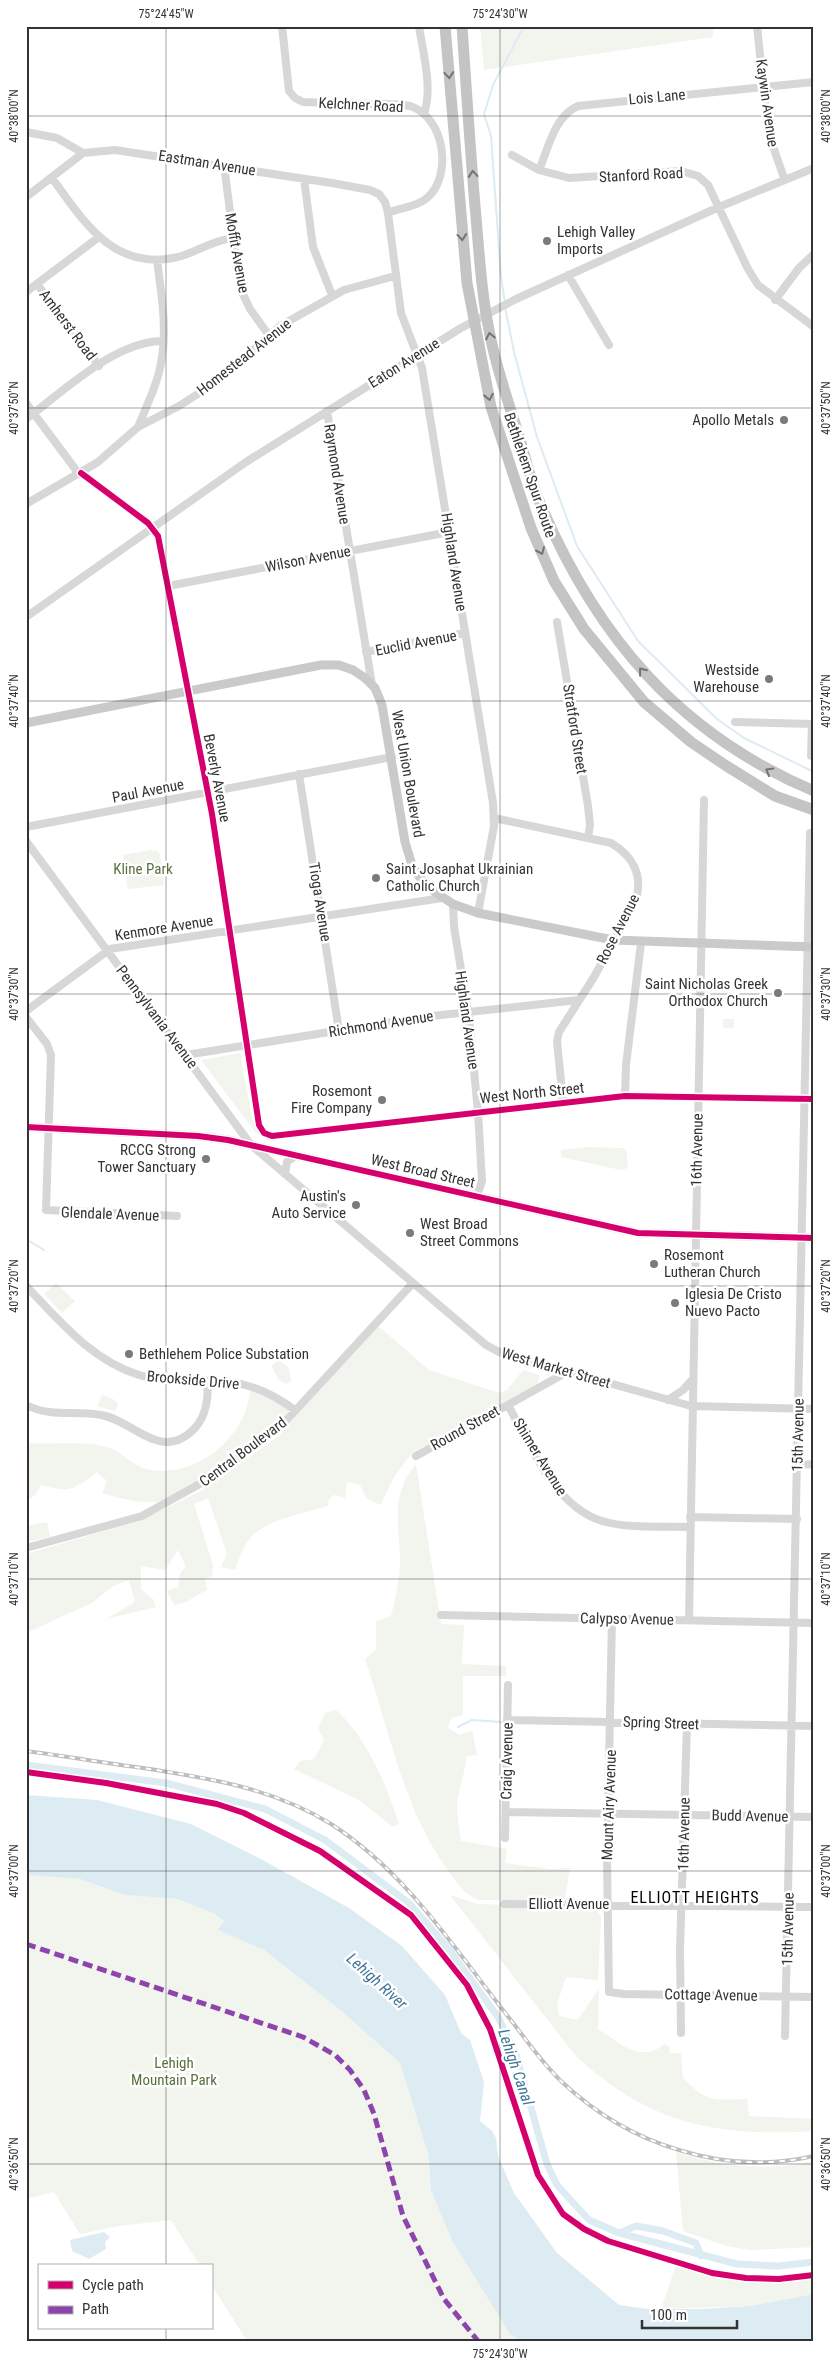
<svg xmlns="http://www.w3.org/2000/svg" width="840" height="2367" font-family="'Roboto Condensed',sans-serif">
<style>
.green{fill:#f1f5ed}
.water{fill:#ddebf3}
.lines{fill:none;stroke-linecap:round;stroke-linejoin:round}
.stream{stroke:#ddebf3;stroke-width:2}
.canal{stroke:#ddebf3;stroke-width:7}
.minor{stroke:#d7d7d7;stroke-width:8}
.major{stroke:#cacaca;stroke-width:9}
.highway{stroke:#c4c4c4;stroke-width:11}
.rail-casing{stroke:#bebebe;stroke-width:4}
.rail{stroke:#fff;stroke-width:2;stroke-dasharray:5.5;stroke-linecap:butt}
.quiet{stroke:#8e44ad;stroke-width:5;stroke-dasharray:10 5;stroke-linecap:butt}
.cycleway-casing{stroke:#fff;stroke-width:9}
.cycleway{stroke:#d6006c;stroke-width:6}
.oneway{stroke:#747474}
.ticks{fill:none;stroke:#333;stroke-width:1;stroke-opacity:0.45}
.poi-dot{fill:#7a7a7a;stroke:#fff;stroke-width:2}
.labels{text-anchor:middle;dominant-baseline:central;stroke-width:5;stroke-linejoin:round;paint-order:stroke}
.street-label{font-size:15px;fill:#333;stroke:#fff}
.poi-label{font-size:15px;fill:#333;stroke:#fff;text-anchor:start}
.park-label{font-size:15px;fill:#56703f;stroke:#fff}
.neighbourhood-label{font-size:16px;letter-spacing:1px;fill:#000;stroke:#fff}
.water-label{font-size:16px;font-style:italic;fill:#3f7597;stroke:#fff}
.neatline{fill:none;stroke:#333;stroke-width:2}
.ticks-label{font-size:12px;text-anchor:middle;fill:#333}
</style>
<rect width="100%" height="100%" fill="#fff"/>
<path class="green" d="M 480,26 L 713,26 L 713,37 L 484,70 Z
M 151,850 L 157,851 L 160,854 L 164,885 L 128,889 L 123,855 Z
M 723,1019 L 734,1019 L 734,1028 L 723,1028 Z
M 240,1053 L 252,1118 L 260,1135 L 256,1133 L 201,1060 Z
M 586,1147 L 623,1148 L 626,1150 L 628,1165 L 626,1169 L 621,1170 L 561,1157 L 561,1150 Z
M 56,1283 L 75,1301 L 62,1313 L 44,1294 Z
M 377,1325 L 429,1370 L 499,1393 L 507,1390 L 523,1370 L 540,1375 L 537,1385 L 415,1451 C 399,1466 389,1485 381,1505 L 367,1499 L 360,1485 L 347,1482 L 345,1498 L 334,1495 L 329,1499 L 328,1506 C 304,1513 275,1518 255,1533 C 245,1541 239,1559 235,1570 L 221,1567 L 227,1554 L 208,1498 L 194,1504 L 213,1565 L 212,1576 L 205,1579 L 207,1590 C 194,1596 188,1603 174,1605 L 167,1591 L 178,1587 L 180,1573 L 186,1567 L 178,1550 L 165,1570 L 141,1566 L 141,1589 L 153,1599 L 156,1607 L 106,1619 L 135,1602 L 129,1580 L 113,1586 L 92,1603 L 26,1633 L 26,1554 L 139,1521 L 203,1490 L 279,1436 Z
M 278,1360 L 289,1368 L 291,1381 L 286,1384 L 279,1380 L 271,1366 Z
M 250,1391 L 271,1399 L 290,1410 C 283,1417 276,1426 268,1432 C 250,1446 174,1501 155,1502 C 137,1503 119,1498 102,1493 L 107,1481 L 97,1472 C 74,1490 69,1493 41,1485 L 34,1496 L 26,1501 L 26,1443 C 51,1445 78,1441 103,1446 C 120,1449 131,1465 146,1469 C 188,1479 231,1449 246,1410 C 248,1404 249,1397 250,1391 Z
M 102,1395 L 115,1400 L 118,1404 L 115,1411 L 97,1406 Z
M 416,1464 L 441,1624 L 464,1625 L 462,1664 L 506,1666 L 506,1676 L 463,1676 L 463,1715 L 451,1718 L 448,1728 L 460,1735 L 472,1730 L 477,1755 L 466,1756 C 466,1773 458,1789 457,1806 C 457,1818 460,1830 461,1841 L 507,1849 L 505,1863 L 551,1869 L 570,1868 L 565,1898 L 562,1900 L 479,1900 C 464,1894 458,1884 449,1872 C 403,1809 390,1732 365,1659 L 376,1649 L 376,1621 L 391,1616 C 396,1597 400,1579 400,1559 C 399,1523 390,1495 416,1464 Z
M 47,1522 L 50,1537 L 26,1542 L 26,1526 Z
M 336,1710 C 367,1738 386,1784 399,1824 L 393,1827 L 359,1800 L 294,1769 L 300,1761 L 314,1759 L 324,1741 L 318,1728 L 325,1713 Z
M 26,1875 L 80,1879 L 125,1895 L 178,1899 L 215,1914 L 224,1921 L 218,1930 L 264,1950 L 339,2009 L 400,2063 L 428,2154 L 431,2190 L 511,2334 L 520,2341 L 247,2341 L 211,2284 L 211,2266 L 200,2266 L 171,2220 L 119,2226 L 80,2234 L 54,2192 L 26,2199 Z
M 450,1895 L 478,1904 L 595,1908 L 601,1918 L 598,1980 L 566,1977 L 557,2004 L 559,2016 L 578,2020 L 599,1988 L 598,2029 C 620,2043 640,2064 665,2044 L 669,2046 L 670,2054 L 681,2053 L 683,2078 C 708,2103 713,2100 747,2099 L 749,2116 L 814,2119 L 814,2131 C 716,2137 648,2124 575,2055 Z
M 676,2152 C 716,2166 772,2172 814,2161 L 814,2247 L 750,2250 L 726,2246 L 683,2231 Z
M 677,2262 C 688,2266 699,2272 710,2275 C 742,2284 781,2283 814,2277 L 814,2294 L 750,2306 L 661,2309 Z"/>
<path class="water" d="M 26,1795 L 97,1800 L 191,1824 L 261,1859 L 349,1908 L 402,1946 L 445,1995 L 461,2033 L 470,2040 L 484,2082 L 480,2121 L 492,2131 L 496,2138 L 498,2156 L 514,2193 L 557,2253 L 619,2305 L 648,2309 L 702,2309 L 750,2306 L 814,2294 L 814,2341 L 520,2341 L 510,2334 L 452,2240 L 431,2190 L 428,2154 L 400,2063 L 339,2009 L 264,1950 L 218,1930 L 224,1921 L 215,1914 L 178,1899 L 125,1895 L 80,1879 L 26,1875 Z
M 104,2232 L 110,2237 L 105,2242 L 106,2249 L 89,2259 L 72,2251 L 70,2240 Z"/>
<g class="lines">
<path class="stream" d="M 505,303 L 501,277 L 491,136 L 484,114 L 493,85 L 524,26
M 505,307 L 514,352 L 537,437 L 577,546 L 638,641 L 717,719 L 744,738 L 814,772
M 26,1239 L 44,1250
M 458,1727 L 472,1720 L 502,1722"/>
<path class="canal" d="M 26,1765 L 166,1783 L 265,1809 L 325,1840 L 409,1903 L 448,1948 L 498,2017 L 516,2055 L 547,2164 L 557,2185 L 589,2220 L 619,2233 L 737,2264 L 778,2266 L 814,2262
M 619,2233 L 636,2226 L 663,2231 L 696,2243 L 701,2256"/>
<path class="minor" d="M 282,26 L 289,91 L 295,98 L 303,102 C 326,103 349,103 372,104 C 384,104 398,103 410,106 C 445,117 453,176 427,198 C 415,208 401,207 388,213
M 419,26 C 423,53 433,88 424,114
M 757,26 L 768,132 L 784,178
M 26,132 L 57,138 L 83,153
M 512,155 L 539,170 L 569,178 L 681,171 L 698,176 L 708,185 L 748,269 L 758,285 L 814,327
M 224,165 L 240,288 L 250,309 L 268,334
M 539,170 C 549,147 554,117 578,106 L 814,82
M 52,178 C 84,222 114,272 178,257 C 197,252 213,240 233,238
M 304,179 L 313,247 L 332,295
M 26,197 L 83,153 L 115,150 L 332,183 L 370,190 L 379,194 L 385,202 L 388,213 L 401,313 L 422,368 L 493,803 L 494,826 L 478,913
M 568,275 L 609,345
M 37,284 L 99,366
M 26,292 L 99,237
M 775,300 L 799,268 L 814,254
M 26,403 L 79,474
M 327,411 L 372,685
M 26,419 C 64,391 115,341 163,341
M 138,427 C 147,405 159,381 162,357 C 167,325 161,292 157,260
M 81,473 L 148,523 L 158,536 L 212,814 L 259,1125 L 264,1133 L 272,1136 L 625,1096 L 814,1099
M 26,504 L 98,462 L 138,427 L 179,406 L 218,381 L 280,326 L 344,290 L 395,276
M 168,586 L 449,532
M 26,617 L 246,462 L 461,328 L 516,299 L 719,207 L 814,168
M 557,622 L 588,806 L 590,825 L 588,838
M 366,652 L 465,633
M 735,722 L 814,724
M 811,756 L 812,724
M 299,774 L 339,1031
M 494,818 L 611,843 C 633,856 643,875 636,900 L 594,977 L 559,1032 L 557,1041 L 563,1102
M 26,827 L 392,757
M 26,841 L 251,1145 L 486,1345 L 501,1353 L 691,1406 L 814,1409
M 453,904 L 454,927 L 469,1018 L 478,1112 L 482,1181 L 477,1196
M 26,1011 L 110,949 L 442,898
M 26,1017 L 47,1044 L 51,1055 L 46,1210 L 177,1216
M 186,1055 L 423,1017 L 578,1000
M 625,1096 L 626,1065 L 641,943
M 285,1174 L 287,1162 L 296,1155
M 26,1286 C 60,1321 91,1360 139,1375 C 169,1384 199,1378 230,1382 C 254,1385 276,1396 295,1410
M 668,1400 L 683,1390 L 692,1380
M 26,1405 C 53,1418 74,1410 101,1415 C 134,1420 161,1464 195,1428 C 206,1416 209,1397 207,1382
M 508,1405 C 530,1445 555,1507 602,1521 C 629,1529 661,1526 690,1527
M 416,1456 L 567,1372
M 798,1465 L 814,1464
M 690,1517 L 797,1519
M 26,1548 L 142,1516 L 214,1476 L 283,1424 L 413,1283
M 441,1615 L 814,1623
M 612,1619 L 607,1858 L 609,1992 L 624,1994 L 814,1997
M 689,1620 L 704,800
M 507,1720 L 814,1726
M 506,1812 L 814,1817
M 505,1838 L 508,1685
M 504,1904 L 814,1907
M 681,2033 L 680,1950 L 687,1724
M 785,2036 L 810,833"/>
<path class="major" d="M 26,723 L 321,665 L 339,665 L 353,670 L 365,678 L 375,688 L 382,705 L 405,842 L 412,865 L 420,878 L 435,892 L 453,904 L 478,913 L 613,940 L 814,947
M 26,1127 L 198,1136 L 228,1140 L 638,1233 L 814,1238"/>
<path class="highway" d="M 445,26 L 467,283 L 491,407 L 531,528 L 554,581 L 584,629 L 644,702 L 691,742 L 725,765 L 775,796 L 814,810
M 462,26 C 466,86 470,146 475,206 C 479,249 481,293 490,335 C 497,371 509,404 520,439 C 526,460 531,483 540,503 C 596,636 679,734 814,791"/>
<defs>
<path id="rail" d="M 26,1751 C 65,1756 104,1763 143,1768 C 208,1778 273,1788 331,1824 C 409,1874 457,1953 514,2024 C 529,2044 544,2065 562,2082 C 595,2113 635,2137 679,2150 C 723,2164 769,2166 814,2156"/>
</defs>
<use href="#rail" class="rail-casing"/>
<use href="#rail" class="rail"/>
<path class="quiet" d="M 26,1944 L 303,2037 L 335,2055 L 350,2070 L 364,2090 L 374,2114 L 403,2216 L 444,2299 L 478,2341"/>
<defs>
<path id="cycleway" d="M 81,473 L 148,523 L 158,536 L 212,814 L 259,1125 L 264,1133 L 272,1136 L 625,1096 L 814,1099
M 26,1127 L 198,1136 L 228,1140 L 638,1233 L 814,1238
M 26,1772 L 106,1783 L 217,1804 L 244,1813 L 320,1851 L 411,1915 L 467,1985 L 490,2029 L 538,2175 L 563,2214 L 584,2229 L 608,2241 L 712,2273 L 746,2278 L 779,2279 L 814,2275"/>
</defs>
<use href="#cycleway" class="cycleway-casing"/>
<use href="#cycleway" class="cycleway"/>
</g>
<defs><path id="oneway-chevron" d="M-2-3.5L2.5 0L-2 3.5" fill="none" stroke-width="1.6" stroke-linecap="round" stroke-linejoin="round" transform="scale(1.25)"/></defs>
<g class="oneway">
<use href="#oneway-chevron" transform="translate(449 75) rotate(85)"/>
<use href="#oneway-chevron" transform="translate(473 174) rotate(-95)"/>
<use href="#oneway-chevron" transform="translate(462 237) rotate(85)"/>
<use href="#oneway-chevron" transform="translate(490 336) rotate(-101)"/>
<use href="#oneway-chevron" transform="translate(489 397) rotate(79)"/>
<use href="#oneway-chevron" transform="translate(541 551) rotate(66)"/>
<use href="#oneway-chevron" transform="translate(642 671) rotate(-128)"/>
<use href="#oneway-chevron" transform="translate(769 771) rotate(-150)"/>
</g>
<path class="ticks" d="M 166,26 L 166,2266M 500,26 L 500,2341M 26,116 L 814,116M 26,408 L 814,408M 26,701 L 814,701M 26,994 L 814,994M 26,1286 L 814,1286M 26,1579 L 814,1579M 26,1871 L 814,1871M 26,2164 L 814,2164M 166,2328 L 166,2341"/>
<g class="poi-dot">
<circle cx="547" cy="241" r="5"/>
<circle cx="784" cy="420" r="5"/>
<circle cx="769" cy="679" r="5"/>
<circle cx="376" cy="878" r="5"/>
<circle cx="778" cy="993" r="5"/>
<circle cx="382" cy="1100" r="5"/>
<circle cx="206" cy="1159" r="5"/>
<circle cx="356" cy="1205" r="5"/>
<circle cx="410" cy="1233" r="5"/>
<circle cx="654" cy="1264" r="5"/>
<circle cx="675" cy="1303" r="5"/>
<circle cx="129" cy="1354" r="5"/>
</g>
<g class="labels">
<g class="street-label">
<text transform="translate(657 97) rotate(-5)">Lois Lane</text>
<text transform="translate(767 103) rotate(82)">Kaywin Avenue</text>
<text transform="translate(361 105) rotate(3)">Kelchner Road</text>
<text transform="translate(207 163) rotate(9)">Eastman Avenue</text>
<text transform="translate(641 175) rotate(-3)">Stanford Road</text>
<text transform="translate(237 253) rotate(80)">Moffit Avenue</text>
<text transform="translate(68 325) rotate(53)">Amherst Road</text>
<text transform="translate(244 357) rotate(-38)">Homestead Avenue</text>
<text transform="translate(404 363) rotate(-32)">Eaton Avenue</text>
<text transform="translate(337 474) rotate(81)">Raymond Avenue</text>
<text transform="translate(530 475) rotate(71)">Bethlehem Spur Route</text>
<text transform="translate(308 559) rotate(-11)">Wilson Avenue</text>
<text transform="translate(454 562) rotate(81)">Highland Avenue</text>
<text transform="translate(416 643) rotate(-11)">Euclid Avenue</text>
<text transform="translate(575 729) rotate(81)">Stratford Street</text>
<text transform="translate(408 774) rotate(80)">West Union Boulevard</text>
<text transform="translate(217 778) rotate(79)">Beverly Avenue</text>
<text transform="translate(148 791) rotate(-11)">Paul Avenue</text>
<text transform="translate(320 902) rotate(81)">Tioga Avenue</text>
<text transform="translate(164 928) rotate(-9)">Kenmore Avenue</text>
<text transform="translate(618 929) rotate(-63)">Rose Avenue</text>
<text transform="translate(157 1017) rotate(53)">Pennsylvania Avenue</text>
<text transform="translate(467 1020) rotate(82)">Highland Avenue</text>
<text transform="translate(381 1024) rotate(-9)">Richmond Avenue</text>
<text transform="translate(532 1093) rotate(-6)">West North Street</text>
<text transform="translate(697 1150) rotate(-89)">16th Avenue</text>
<text transform="translate(423 1171) rotate(13)">West Broad Street</text>
<text transform="translate(110 1214) rotate(2)">Glendale Avenue</text>
<text transform="translate(556 1368) rotate(16)">West Market Street</text>
<text transform="translate(193 1380) rotate(5)">Brookside Drive</text>
<text transform="translate(465 1428) rotate(-29)">Round Street</text>
<text transform="translate(798 1435) rotate(-89)">15th Avenue</text>
<text transform="translate(243 1452) rotate(-37)">Central Boulevard</text>
<text transform="translate(540 1457) rotate(58)">Shimer Avenue</text>
<text transform="translate(627 1619) rotate(1)">Calypso Avenue</text>
<text transform="translate(661 1723) rotate(2)">Spring Street</text>
<text transform="translate(507 1761) rotate(-89)">Craig Avenue</text>
<text transform="translate(609 1805) rotate(-88)">Mount Airy Avenue</text>
<text transform="translate(750 1816) rotate(1)">Budd Avenue</text>
<text transform="translate(684 1834) rotate(-89)">16th Avenue</text>
<text x="569" y="1904">Elliott Avenue</text>
<text transform="translate(788 1929) rotate(-89)">15th Avenue</text>
<text transform="translate(711 1995) rotate(1)">Cottage Avenue</text>
</g>
<g class="poi-label">
<text x="557" y="232">Lehigh Valley<tspan x="557" dy="17">Imports</tspan></text>
<text x="774" y="420" text-anchor="end">Apollo Metals</text>
<text x="759" y="670" text-anchor="end">Westside<tspan x="759" dy="17">Warehouse</tspan></text>
<text x="386" y="869">Saint Josaphat Ukrainian<tspan x="386" dy="17">Catholic Church</tspan></text>
<text x="768" y="984" text-anchor="end">Saint Nicholas Greek<tspan x="768" dy="17">Orthodox Church</tspan></text>
<text x="372" y="1091" text-anchor="end">Rosemont<tspan x="372" dy="17">Fire Company</tspan></text>
<text x="196" y="1150" text-anchor="end">RCCG Strong<tspan x="196" dy="17">Tower Sanctuary</tspan></text>
<text x="346" y="1196" text-anchor="end">Austin's<tspan x="346" dy="17">Auto Service</tspan></text>
<text x="420" y="1224">West Broad<tspan x="420" dy="17">Street Commons</tspan></text>
<text x="664" y="1255">Rosemont<tspan x="664" dy="17">Lutheran Church</tspan></text>
<text x="685" y="1294">Iglesia De Cristo<tspan x="685" dy="17">Nuevo Pacto</tspan></text>
<text x="139" y="1354">Bethlehem Police Substation</text>
</g>
<g class="park-label">
<text x="143" y="869">Kline Park</text>
<text x="174" y="2063">Lehigh<tspan x="174" dy="17">Mountain Park</tspan></text>
</g>
<g class="neighbourhood-label">
<text x="695" y="1897">ELLIOTT HEIGHTS</text>
</g>
<g class="water-label">
<text transform="translate(377 1981) rotate(42)">Lehigh River</text>
<text transform="translate(516 2067) rotate(71)">Lehigh Canal</text>
</g>
</g>
<rect width="840" height="2367" fill="none" stroke="#ffffff" stroke-width="55"/>
<rect x="38" y="2264" width="175" height="65" fill="#ffffff" stroke="#adadad"/>
<rect x="48" y="2281" width="25" height="8" fill="#d6006c" stroke="#adadad"/>
<text x="82" y="2290" font-size="15" fill="#333333">Cycle path</text>
<rect x="48" y="2306" width="25" height="8" fill="#8e44ad" stroke="#adadad"/>
<text x="82" y="2314" font-size="15" fill="#333333">Path</text>
<path d="M642 2320v8h95v-8" fill="none" stroke="#333333" stroke-width="2.5"/>
<text x="650" y="2320" font-size="15" fill="#333333" stroke="#ffffff" stroke-width="4" paint-order="stroke">100 m</text>
<rect x="28" y="28" width="784" height="2312" class="neatline"/>
<g class="ticks-label">
<text x="166" y="18">75°24'45"W</text>
<text x="500" y="18">75°24'30"W</text>
<text transform="translate(14 116) rotate(-90)" y="4">40°38'00"N</text>
<text transform="translate(826 116) rotate(-90)" y="4">40°38'00"N</text>
<text transform="translate(14 408) rotate(-90)" y="4">40°37'50"N</text>
<text transform="translate(826 408) rotate(-90)" y="4">40°37'50"N</text>
<text transform="translate(14 701) rotate(-90)" y="4">40°37'40"N</text>
<text transform="translate(826 701) rotate(-90)" y="4">40°37'40"N</text>
<text transform="translate(14 994) rotate(-90)" y="4">40°37'30"N</text>
<text transform="translate(826 994) rotate(-90)" y="4">40°37'30"N</text>
<text transform="translate(14 1286) rotate(-90)" y="4">40°37'20"N</text>
<text transform="translate(826 1286) rotate(-90)" y="4">40°37'20"N</text>
<text transform="translate(14 1579) rotate(-90)" y="4">40°37'10"N</text>
<text transform="translate(826 1579) rotate(-90)" y="4">40°37'10"N</text>
<text transform="translate(14 1871) rotate(-90)" y="4">40°37'00"N</text>
<text transform="translate(826 1871) rotate(-90)" y="4">40°37'00"N</text>
<text transform="translate(14 2164) rotate(-90)" y="4">40°36'50"N</text>
<text transform="translate(826 2164) rotate(-90)" y="4">40°36'50"N</text>
<text x="500" y="2358">75°24'30"W</text>
</g>
</svg>
